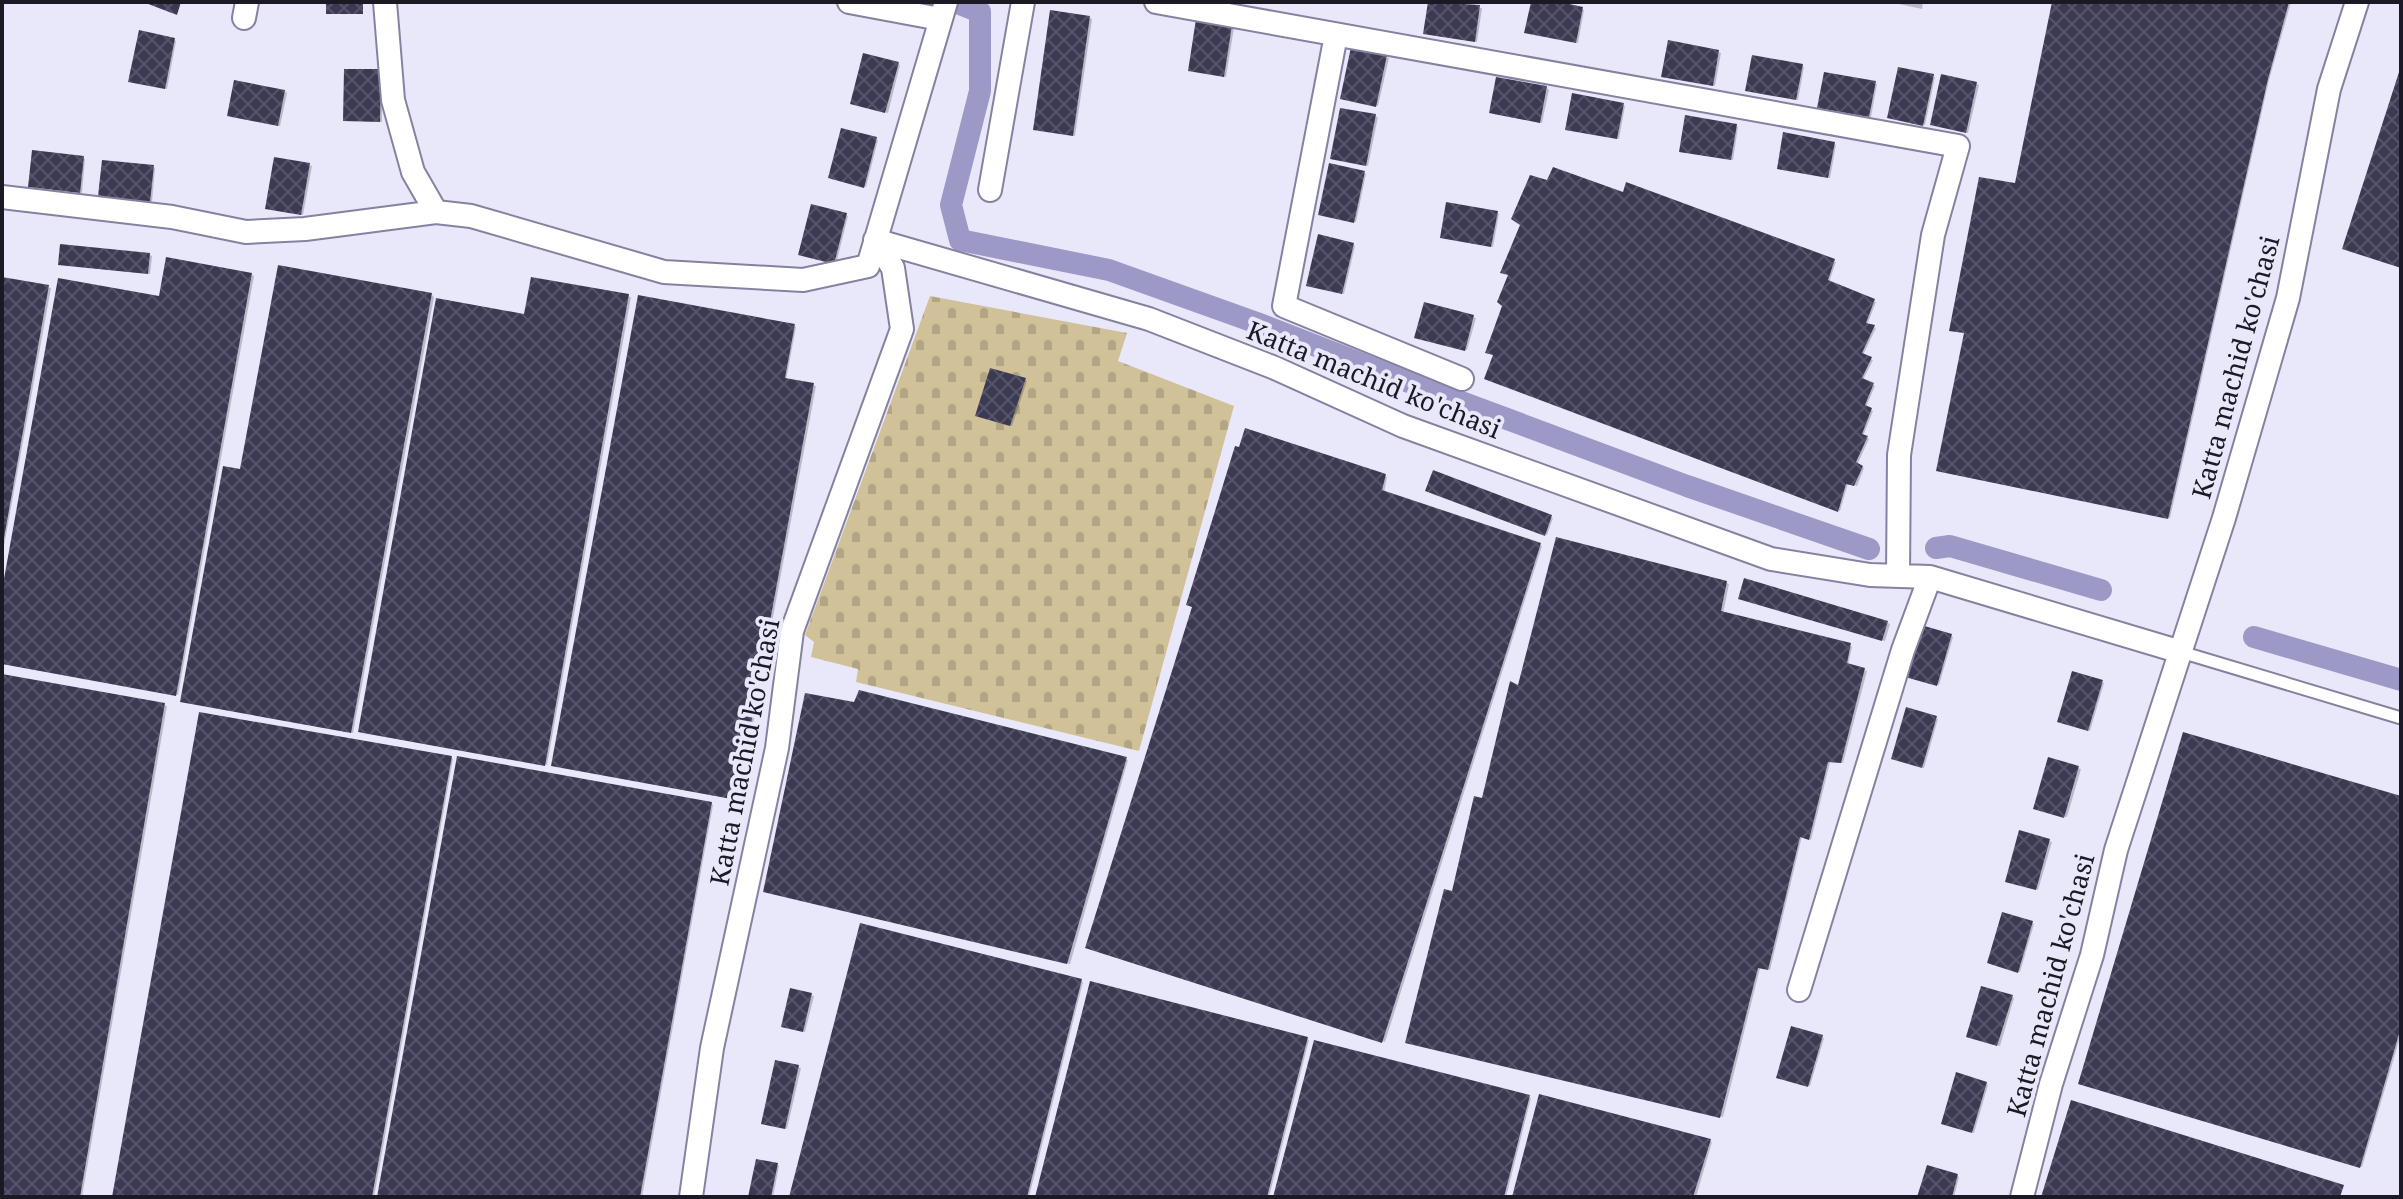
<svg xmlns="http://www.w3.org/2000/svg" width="2403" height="1199" font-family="'Noto Serif',serif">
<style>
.cemetery{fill:url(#cemetery-stones)}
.shadow{fill:#0003}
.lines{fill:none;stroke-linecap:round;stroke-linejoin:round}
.canal{stroke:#9c99c6;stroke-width:22}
.building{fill:url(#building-cross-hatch)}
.lane-casing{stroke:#84829f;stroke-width:15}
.street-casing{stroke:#84829f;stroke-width:26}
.lane{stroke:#fff;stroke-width:11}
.street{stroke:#fff;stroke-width:22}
.labels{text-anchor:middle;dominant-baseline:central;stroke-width:8;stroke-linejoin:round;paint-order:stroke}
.street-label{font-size:26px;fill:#1a1924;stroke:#e9e8fb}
</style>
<defs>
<pattern id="cemetery-stones" width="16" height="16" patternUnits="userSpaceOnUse" patternTransform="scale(2)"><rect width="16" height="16" fill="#d0c199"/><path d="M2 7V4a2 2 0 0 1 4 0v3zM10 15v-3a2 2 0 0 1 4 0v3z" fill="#b2a584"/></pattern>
<pattern id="building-cross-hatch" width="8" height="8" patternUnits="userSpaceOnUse" patternTransform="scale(2)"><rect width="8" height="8" fill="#3c3a53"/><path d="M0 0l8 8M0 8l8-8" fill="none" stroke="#555468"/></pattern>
</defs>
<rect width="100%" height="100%" fill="#e9e8fb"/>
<path class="cemetery" d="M 930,296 L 1127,333 L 1118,361 L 1234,406 L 1139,751 L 856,682 L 858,669 L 811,657 L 814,642 L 805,635 Z"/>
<path class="shadow" d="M 1430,2 L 1482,8 L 1477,42 L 1425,33 Z
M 1533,2 L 1550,2 L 1584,10 L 1578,43 L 1529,33 Z
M 1890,2 L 1923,2 L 1922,9 Z
M 2054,2 L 2291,2 L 2269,80 L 2170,518 L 1941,472 L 1966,333 L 2017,186 Z
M 1090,18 L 1092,19 L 1075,136 L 1037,130 Z
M 1232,27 L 1234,28 L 1226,77 L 1192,71 Z
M 174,40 L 176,41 L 167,89 L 133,82 Z
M 1669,43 L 1721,53 L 1715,86 L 1665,77 Z
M 1353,50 L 1389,58 L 1378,106 L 1345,99 Z
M 898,64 L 900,65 L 888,113 L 854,104 Z
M 1802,66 L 1804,67 L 1798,100 L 1749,91 Z
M 382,72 L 382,122 L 345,120 Z
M 1933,76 L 1935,77 L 1925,125 L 1891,118 Z
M 1875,83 L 1877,84 L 1871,117 L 1822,108 Z
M 1977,84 L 1979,85 L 1968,133 L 1934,125 Z
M 1547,88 L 1549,90 L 1542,123 L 1493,114 Z
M 285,91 L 287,93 L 280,126 L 231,117 Z
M 1623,105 L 1625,106 L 1619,139 L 1570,130 Z
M 1342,110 L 1378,117 L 1368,166 L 1335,159 Z
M 1736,126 L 1738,127 L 1733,160 L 1683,152 Z
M 876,139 L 878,140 L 866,187 L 832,179 Z
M 1834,144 L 1836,145 L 1830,178 L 1781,169 Z
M 83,158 L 85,159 L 82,193 L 32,187 Z
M 309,165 L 312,166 L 303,215 L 269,209 Z
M 153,167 L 155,168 L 152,202 L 100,195 Z
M 1364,173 L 1366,174 L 1356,222 L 1322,215 Z
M 1627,184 L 1836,262 L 1829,282 L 1876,302 L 1867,325 L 1876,328 L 1863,355 L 1873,360 L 1863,380 L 1875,386 L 1866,407 L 1873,411 L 1863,436 L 1869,439 L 1857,465 L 1864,468 L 1857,486 L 1848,483 L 1840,511 L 1487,378 L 1624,194 Z
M 1497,213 L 1499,214 L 1493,247 L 1444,238 Z
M 846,215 L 848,216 L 836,264 L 802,255 Z
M 1353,245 L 1355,246 L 1344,294 L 1310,286 Z
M 150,255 L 152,256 L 150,274 L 62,265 Z
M 252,275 L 254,276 L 178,695 L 2,664 L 2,601 L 160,298 Z
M 2,279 L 51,288 L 2,557 Z
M 533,279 L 631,297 L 547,765 L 362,733 L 526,316 Z
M 432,295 L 434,297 L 353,733 L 184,702 Z
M 1425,304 L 1476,318 L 1467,350 L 1418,338 Z
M 794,326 L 796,327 L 786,380 L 816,386 L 739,800 L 555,766 Z
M 1025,380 L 1027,381 L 1012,426 L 980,416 Z
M 1434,473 L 1553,518 L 1547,535 L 1427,490 Z
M 1385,476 L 1387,477 L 1384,493 L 1542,546 L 1385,1042 L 1089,948 Z
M 1745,581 L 1888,623 L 1890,624 L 1885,641 L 1742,599 Z
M 1727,583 L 1729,584 L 1723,614 L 1850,645 L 1852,647 L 1848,665 L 1867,671 L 1843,763 L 1830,762 L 1811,840 L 1802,836 L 1770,970 L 1760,968 L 1723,1117 L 1410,1043 L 1453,894 L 1519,688 Z
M 1951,636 L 1953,637 L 1939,685 L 1910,677 Z
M 2,676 L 167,706 L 82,1197 L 2,1197 Z
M 2102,682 L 2104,683 L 2090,731 L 2061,723 Z
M 861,693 L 1128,760 L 1070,964 L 767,892 Z
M 1907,710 L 1938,719 L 1924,768 L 1895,759 Z
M 451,758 L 453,759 L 374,1197 L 114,1197 Z
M 2049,760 L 2081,769 L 2067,817 L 2037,809 Z
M 2401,798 L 2401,1034 L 2362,1167 L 2083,1085 Z
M 711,804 L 713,805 L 642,1197 L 379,1197 Z
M 2021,832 L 2052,842 L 2038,890 L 2009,882 Z
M 2032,923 L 2034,924 L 2020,972 L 1991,964 Z
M 1081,981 L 1083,982 L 1029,1197 L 791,1197 Z
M 792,990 L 814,996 L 805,1032 L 786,1027 Z
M 2012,997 L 2014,998 L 2000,1046 L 1970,1037 Z
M 1822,1037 L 1824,1038 L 1810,1086 L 1781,1078 Z
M 1307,1039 L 1309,1040 L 1269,1197 L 1037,1197 Z
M 777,1062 L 801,1068 L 787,1129 L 765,1124 Z
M 1986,1083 L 1988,1085 L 1974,1133 L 1945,1124 Z
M 1529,1097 L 1531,1098 L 1506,1197 L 1276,1197 Z
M 1710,1141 L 1712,1142 L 1696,1197 L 1514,1197 Z
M 777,1165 L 779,1166 L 773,1197 L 750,1197 Z
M 1957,1176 L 1959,1177 L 1954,1197 L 1920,1197 Z"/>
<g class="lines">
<path class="canal" d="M 955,2 L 980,12 L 980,91 L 951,205 L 960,240 L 1109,270 L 1257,323 L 1437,393 L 1687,486 L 1869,549
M 1936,548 L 1950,546 L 2101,590
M 2254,637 L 2401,680"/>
</g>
<path class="building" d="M 143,2 L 181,2 L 177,15 Z
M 326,2 L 363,2 L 363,14 L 326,14 Z
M 1428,2 L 1480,5 L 1475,42 L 1423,34 Z
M 1531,2 L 1560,2 L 1583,7 L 1576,43 L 1524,33 Z
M 2052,2 L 2289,2 L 2268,79 L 2168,519 L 1936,471 L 1964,333 L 1949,331 L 1979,177 L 2015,183 Z
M 1050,10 L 1090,16 L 1073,136 L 1033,130 Z
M 1196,19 L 1232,25 L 1224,77 L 1188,71 Z
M 139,30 L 175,38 L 165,89 L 128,82 Z
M 1668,40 L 1719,50 L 1713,86 L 1661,77 Z
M 1351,47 L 1387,55 L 1376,107 L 1340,99 Z
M 863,53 L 899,62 L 885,113 L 850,104 Z
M 1752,55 L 1803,64 L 1796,100 L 1745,91 Z
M 1898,67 L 1934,74 L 1923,126 L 1887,118 Z
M 344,69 L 381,69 L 380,122 L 343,121 Z
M 2400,69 L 2401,69 L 2401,268 L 2342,249 Z
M 1824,72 L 1876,81 L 1869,117 L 1817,108 Z
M 1941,74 L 1977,82 L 1966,133 L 1930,125 Z
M 1496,77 L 1547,86 L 1540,123 L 1489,113 Z
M 234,80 L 285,90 L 278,126 L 227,116 Z
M 1572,93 L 1624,103 L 1617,139 L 1565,130 Z
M 1340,108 L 1376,114 L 1366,166 L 1330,159 Z
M 1685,115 L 1737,124 L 1731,160 L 1679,152 Z
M 841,128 L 877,137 L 864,188 L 828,178 Z
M 1783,132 L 1835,142 L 1828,178 L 1777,169 Z
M 32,150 L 84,156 L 80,193 L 28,187 Z
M 274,157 L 310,163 L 301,215 L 265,209 Z
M 102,160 L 154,165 L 150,202 L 98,196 Z
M 1329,163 L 1365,171 L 1354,223 L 1318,215 Z
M 1553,167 L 1623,192 L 1626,182 L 1835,259 L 1828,280 L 1875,299 L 1866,323 L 1875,325 L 1862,353 L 1872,357 L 1862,378 L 1874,383 L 1865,405 L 1872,408 L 1862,434 L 1868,436 L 1856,462 L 1863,466 L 1854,486 L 1846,484 L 1838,512 L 1484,379 L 1493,355 L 1485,353 L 1502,306 L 1497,302 L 1508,275 L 1500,273 L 1520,225 L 1511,219 L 1530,175 L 1547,180 Z
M 1446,202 L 1498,211 L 1491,247 L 1440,238 Z
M 811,204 L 847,213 L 834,264 L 798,255 Z
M 1318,234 L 1354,243 L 1342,294 L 1306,286 Z
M 60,244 L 150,253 L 148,274 L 58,265 Z
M 166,257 L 252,273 L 176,696 L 2,664 L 2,590 L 58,278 L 159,296 Z
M 278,265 L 432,293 L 351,733 L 180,702 L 223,466 L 240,469 Z
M 2,277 L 49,285 L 4,538 L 2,538 Z
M 531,277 L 629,294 L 545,766 L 358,732 L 436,298 L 524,314 Z
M 638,295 L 795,324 L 785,378 L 814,383 L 737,800 L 551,766 Z
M 1424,302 L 1474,315 L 1465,351 L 1414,338 Z
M 990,368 L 1026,378 L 1010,426 L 975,416 Z
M 1245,428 L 1386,474 L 1382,490 L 1541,543 L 1382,1043 L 1085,948 L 1192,607 L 1186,605 L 1235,446 L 1239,447 Z
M 1433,470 L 1552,515 L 1545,536 L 1425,491 Z
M 1556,537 L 1727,581 L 1721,611 L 1851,643 L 1847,663 L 1865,668 L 1841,763 L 1828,762 L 1809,840 L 1800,837 L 1768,970 L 1758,968 L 1720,1118 L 1405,1043 L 1444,889 L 1452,891 L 1474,796 L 1482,798 L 1510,681 L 1518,685 Z
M 1744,578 L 1888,621 L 1882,641 L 1738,599 Z
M 1921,625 L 1952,634 L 1937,686 L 1905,677 Z
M 2072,671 L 2103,680 L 2088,731 L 2057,722 Z
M 2,674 L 165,703 L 80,1197 L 2,1197 Z
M 859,690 L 1127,757 L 1067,964 L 763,892 L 805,693 L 854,702 Z
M 1906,707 L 1937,716 L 1922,768 L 1891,759 Z
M 199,712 L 452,756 L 372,1197 L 112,1197 Z
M 2183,732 L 2401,796 L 2401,1027 L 2360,1168 L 2078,1084 Z
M 457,756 L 712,802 L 640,1197 L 377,1197 Z
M 2048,757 L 2079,766 L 2064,818 L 2033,809 Z
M 2019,830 L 2050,839 L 2036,890 L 2005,882 Z
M 2002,912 L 2033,921 L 2018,973 L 1987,963 Z
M 860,923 L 1082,979 L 1027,1197 L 789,1197 Z
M 1090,981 L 1308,1037 L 1267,1197 L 1035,1197 Z
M 1981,986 L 2013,995 L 1997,1046 L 1966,1037 Z
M 790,988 L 812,993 L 803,1032 L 781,1027 Z
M 1791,1026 L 1823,1035 L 1808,1087 L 1776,1078 Z
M 1314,1040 L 1530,1095 L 1504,1197 L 1273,1197 Z
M 775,1060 L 799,1065 L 785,1129 L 761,1124 Z
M 1956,1072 L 1987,1082 L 1972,1133 L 1941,1124 Z
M 1539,1094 L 1711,1139 L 1693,1197 L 1512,1197 Z
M 2071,1100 L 2344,1185 L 2340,1197 L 2041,1197 Z
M 756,1159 L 778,1163 L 771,1197 L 748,1197 Z
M 1927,1165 L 1958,1174 L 1952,1197 L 1917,1197 Z"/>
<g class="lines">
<defs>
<path id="lane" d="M 2181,652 L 2401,718"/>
<path id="street" d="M 385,2 L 393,100 L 413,172 L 436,212
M 849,2 L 940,19
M 1156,2 L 1958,146 L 1933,235 L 1899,455 L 1898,576
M 244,18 L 247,2
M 1336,35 L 1284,306 L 1462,379
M 990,190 L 1023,2
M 2,197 L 172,217 L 246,232 L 305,229 L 436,212 L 471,216 L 664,272 L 803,280 L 868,266 L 946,2
M 875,240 L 1149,319 L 1275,368 L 1403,426 L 1771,559 L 1870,575 L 1930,577 L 2181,652
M 1799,990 L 1903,650 L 1930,577
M 691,1197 L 712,1048 L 777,748 L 792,631 L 902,329 L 893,268 L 875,240
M 2022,1197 L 2051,1084 L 2092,955 L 2116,850 L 2224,518 L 2288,298 L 2329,89 L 2357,2"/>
</defs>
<use href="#lane" class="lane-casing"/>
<use href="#street" class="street-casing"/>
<use href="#lane" class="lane"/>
<use href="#street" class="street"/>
</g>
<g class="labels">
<g class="street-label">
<text transform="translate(2235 367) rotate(-75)">Katta machid ko'chasi</text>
<text transform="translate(1374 379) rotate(22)">Katta machid ko'chasi</text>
<text transform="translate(744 752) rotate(-79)">Katta machid ko'chasi</text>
<text transform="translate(2050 985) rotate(-75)">Katta machid ko'chasi</text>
</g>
</g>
<rect width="2403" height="1199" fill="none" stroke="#1a1924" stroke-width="8"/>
</svg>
